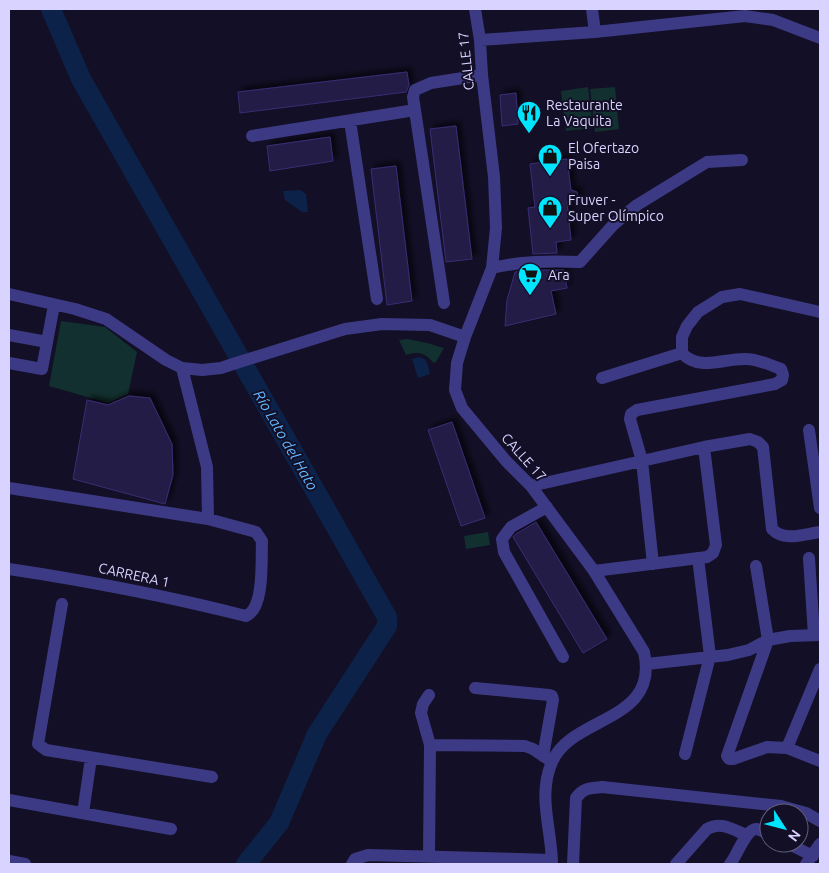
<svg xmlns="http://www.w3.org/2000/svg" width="829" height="873" font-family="Ubuntu,sans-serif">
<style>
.green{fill:#12302f}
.water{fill:#0c2248}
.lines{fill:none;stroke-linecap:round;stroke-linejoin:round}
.river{stroke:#0c2248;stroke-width:20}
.building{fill:#241b47;stroke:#3b2d73;filter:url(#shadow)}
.minor{stroke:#3d3a85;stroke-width:12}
.labels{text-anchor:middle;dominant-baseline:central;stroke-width:4;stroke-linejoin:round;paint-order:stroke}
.street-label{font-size:14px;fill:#d9d4ff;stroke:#130f26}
.poi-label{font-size:14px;fill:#d9d4ff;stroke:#130f26;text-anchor:start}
.water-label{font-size:15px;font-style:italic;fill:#62b6ff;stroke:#130f26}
</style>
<defs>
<filter id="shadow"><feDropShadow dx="4.5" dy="-4.5" stdDeviation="2.5" flood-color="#0009"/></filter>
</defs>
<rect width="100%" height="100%" fill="#130f26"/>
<path class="green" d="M 588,87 L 593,128 L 566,131 L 561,91 Z
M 615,87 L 619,129 L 595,132 L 590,89 Z
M 61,321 L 105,327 L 137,352 L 128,394 L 108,403 L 49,386 Z
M 408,339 L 427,343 L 444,348 L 436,362 L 434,363 C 424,353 420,351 406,355 L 399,340 Z
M 488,532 L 490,545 L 466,549 L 464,536 Z"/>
<path class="water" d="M 300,190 L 306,194 L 308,212 L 302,212 L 285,200 L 283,191 Z
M 419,357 C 428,358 428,366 430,374 L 418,378 L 412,359 Z"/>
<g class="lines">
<path class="river" d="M 51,9 L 81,79 L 387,617 L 387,626 L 317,734 L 279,823 L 246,864"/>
</g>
<path class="building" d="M 407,72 L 409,85 L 406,92 L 240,113 L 238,92 Z
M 516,93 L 518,124 L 502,126 L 500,95 Z
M 456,126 L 472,259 L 446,262 L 430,129 Z
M 330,137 L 333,161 L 270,171 L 267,146 Z
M 567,159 L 571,190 L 577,192 L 578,201 L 567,202 L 571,240 L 556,242 L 557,253 L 533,254 L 528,208 L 535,207 L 530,164 Z
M 396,166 L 412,301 L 387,305 L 371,169 Z
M 536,270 L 564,270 L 567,288 L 551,291 L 556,314 L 505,326 L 507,300 L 515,272 Z
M 129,396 L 150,398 L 172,444 L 173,475 L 165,504 L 73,479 L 87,400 L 108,405 Z
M 452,422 L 485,518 L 461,526 L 428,430 Z
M 536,522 L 607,639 L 583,653 L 513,537 L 516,534 Z"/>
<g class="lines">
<path class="minor" d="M 475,9 L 480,40 L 482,75 L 494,177 L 496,228 L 492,268 L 465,337 L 457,363 L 455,390 L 462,408 L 506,461 L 531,486 L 594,571 L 644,652 C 660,723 572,715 552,762 C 537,796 552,830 552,864
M 592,9 L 595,32
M 480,40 L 595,32 L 745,16 L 773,20 L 820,38
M 350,121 L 377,299
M 252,136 L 415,110
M 492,268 C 521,261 550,261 580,262 L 614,224 L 637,205 L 707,162 L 742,160
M 9,294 L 75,309 L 106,319 L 166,360 L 182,368 L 202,370 L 221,368 L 233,364 L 345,329 L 382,324 L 430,325 L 465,337
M 444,303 L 413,97 L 415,90 L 431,83 L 482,75
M 9,335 L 47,342
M 9,363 L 42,369 L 54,305
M 182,368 L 207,467 L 208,519
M 602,378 L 682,353
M 809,430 L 820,508
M 531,486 L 704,447 L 750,439 L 758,442 L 763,447 L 772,529 C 784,542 804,534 820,532
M 9,488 L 208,519 L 256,532 L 262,541 C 261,559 265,608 246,616 C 167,596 89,581 9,569
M 547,507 L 511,527 L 502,539 L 504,552 L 563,657
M 809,558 L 814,635
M 653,564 L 642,461 L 630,419 L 631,414 L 637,410 L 775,384 L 782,380 L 783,375 L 781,369 C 770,365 758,359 746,359 C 724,358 699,372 682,353 L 682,337 L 687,326 L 698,312 L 722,297 L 740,294 L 820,312
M 756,566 L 768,640 L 727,756 L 729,759 L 733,759 L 767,747 L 787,748 L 820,761
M 594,571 L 707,557 L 713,553 L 716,545 L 704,447
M 62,604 L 38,744 L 46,750 L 212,777
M 647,664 L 728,655 L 749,650 L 768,640 L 790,636 L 820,635
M 475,688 L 549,695 L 552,696 L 553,700 L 543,756
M 430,745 L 525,746 L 533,749 L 548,759
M 787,748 L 820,669
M 685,754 L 710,656 L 698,558
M 9,800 L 171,829
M 83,813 L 91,758
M 787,843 L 813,856
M 429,856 L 430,745 L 421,713 L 423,704 L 429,695
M 9,861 L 25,864
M 352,864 L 355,859 L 368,855 L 552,860
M 573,864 L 576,798 C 583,788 590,788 602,787 L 781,806 L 806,813 L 820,821
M 676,864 L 707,829 C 721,821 732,829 746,835
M 730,864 C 737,856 746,828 757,829 C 761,830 766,833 769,834
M 806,864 L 820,844"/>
</g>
<defs>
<symbol id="restaurant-pin" viewBox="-11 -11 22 30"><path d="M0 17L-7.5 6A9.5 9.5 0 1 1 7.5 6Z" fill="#00e5ff" stroke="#130f26"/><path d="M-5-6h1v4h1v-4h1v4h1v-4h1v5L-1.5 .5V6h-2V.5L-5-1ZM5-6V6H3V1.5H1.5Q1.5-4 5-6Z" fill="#111"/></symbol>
<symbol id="shop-pin" viewBox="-11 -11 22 30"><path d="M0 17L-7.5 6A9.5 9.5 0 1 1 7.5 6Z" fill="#00e5ff" stroke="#130f26"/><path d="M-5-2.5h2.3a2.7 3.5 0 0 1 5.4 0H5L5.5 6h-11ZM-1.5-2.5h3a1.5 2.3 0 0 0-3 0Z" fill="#111"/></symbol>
<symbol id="supermarket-pin" viewBox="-11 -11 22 30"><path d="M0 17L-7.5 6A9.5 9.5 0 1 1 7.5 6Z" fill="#00e5ff" stroke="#130f26"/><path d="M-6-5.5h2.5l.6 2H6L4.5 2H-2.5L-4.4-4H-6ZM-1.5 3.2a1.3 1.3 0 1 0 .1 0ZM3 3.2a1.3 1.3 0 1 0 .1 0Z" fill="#111"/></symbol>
</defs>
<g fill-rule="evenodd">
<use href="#restaurant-pin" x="515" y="99" width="28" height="38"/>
<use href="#shop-pin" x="536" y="142" width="28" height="38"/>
<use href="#shop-pin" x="536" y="194" width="28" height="38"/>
<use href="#supermarket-pin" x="516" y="261" width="28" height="38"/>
</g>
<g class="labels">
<g class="street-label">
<text transform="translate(466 61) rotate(-96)">CALLE 17</text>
<text transform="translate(524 457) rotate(48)">CALLE 17</text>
<text transform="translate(134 575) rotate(12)">CARRERA 1</text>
</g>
<g class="poi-label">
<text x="546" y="105">Restaurante<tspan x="546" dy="16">La Vaquita</tspan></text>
<text x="568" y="148">El Ofertazo<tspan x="568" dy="16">Paisa</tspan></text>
<text x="568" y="200">Fruver -<tspan x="568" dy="16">Super Olímpico</tspan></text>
<text x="548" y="275">Ara</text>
</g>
<g class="water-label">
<text transform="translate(286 440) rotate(60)">Río Lato del Hato</text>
</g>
</g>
<rect width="829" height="873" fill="none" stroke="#d9d4ff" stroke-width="20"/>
<g transform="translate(784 828) rotate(126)"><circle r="24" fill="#130f26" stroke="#625e7d"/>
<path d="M0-4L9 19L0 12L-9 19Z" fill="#00e5ff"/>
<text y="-8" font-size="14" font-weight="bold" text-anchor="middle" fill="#d9d4ff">N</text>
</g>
</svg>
